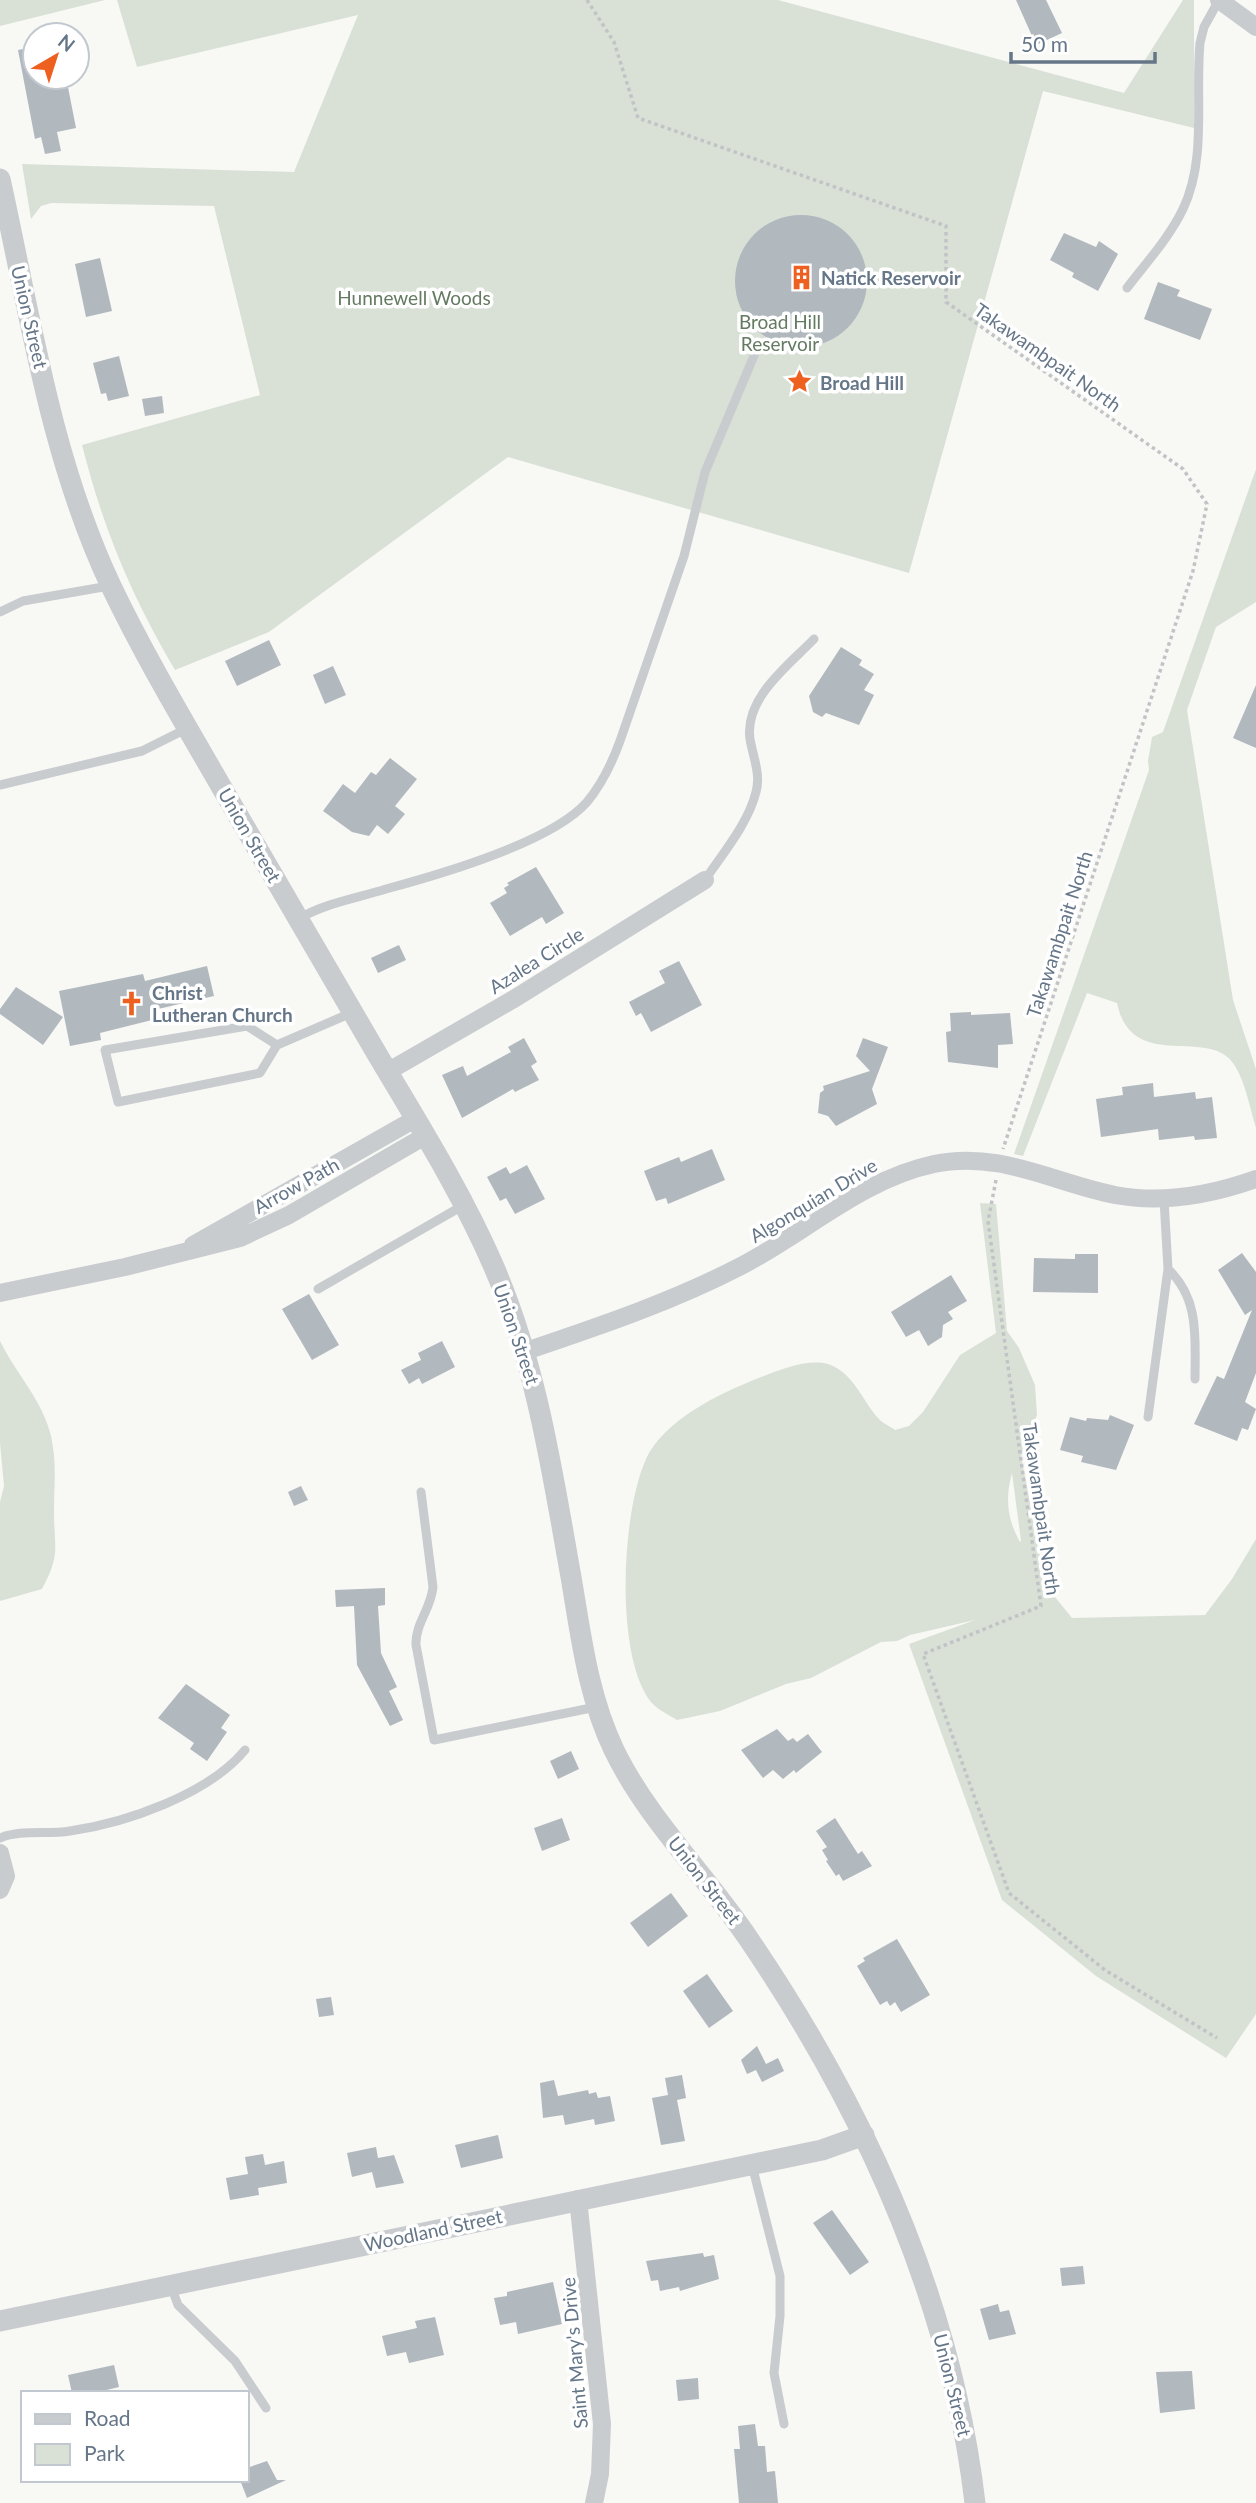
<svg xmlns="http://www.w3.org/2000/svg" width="1256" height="2503" font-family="Lato,sans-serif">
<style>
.green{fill:#d9e1d6;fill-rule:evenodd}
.building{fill:#b1b8be}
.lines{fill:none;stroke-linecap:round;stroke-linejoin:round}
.path{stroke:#c1c3c6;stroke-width:3.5;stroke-dasharray:3.5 3.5;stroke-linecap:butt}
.service{stroke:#c8cccf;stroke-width:9}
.minor{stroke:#c8cccf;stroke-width:18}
.tertiary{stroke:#c8cccf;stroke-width:21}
.labels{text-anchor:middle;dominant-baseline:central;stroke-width:7;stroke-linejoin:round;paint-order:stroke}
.poi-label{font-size:19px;font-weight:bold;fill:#657688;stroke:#fff;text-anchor:start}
.park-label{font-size:19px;fill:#647a61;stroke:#fff}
.street-label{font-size:19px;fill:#657688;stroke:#fff}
</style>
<rect width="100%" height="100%" fill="#f8f8f5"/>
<path class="green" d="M 0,0 L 105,0 L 0,26 Z
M 117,0 L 778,0 L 1124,93 L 1183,0 L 1194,0 L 1194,128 L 1043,91 L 909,573 L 508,457 L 269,632 L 175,670 C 131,595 104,531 82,445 L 260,395 L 214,206 L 51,203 L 41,206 L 31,219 L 22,164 L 294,172 L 358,15 L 137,67 Z
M 1256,469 L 1256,602 L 1216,627 L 1187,710 L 1233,1000 L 1256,1069 L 1256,1128 C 1250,1109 1246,1084 1235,1066 C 1211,1024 1132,1075 1117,1003 L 1087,993 L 1023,1156 L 1014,1154 L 1149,770 L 1148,761 L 1152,737 L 1163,732 Z
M 980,1203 L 996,1204 L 1007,1331 L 1019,1348 L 1035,1385 L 1037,1415 L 1021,1456 L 1046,1586 L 1072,1618 L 1205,1615 L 1232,1579 L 1256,1539 L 1256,2014 L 1226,2058 L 1096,1976 L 1002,1900 L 909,1644 L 975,1620 L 910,1635 L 897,1641 L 881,1642 L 811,1678 L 786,1684 L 720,1711 L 677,1720 C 666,1713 655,1709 648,1698 C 615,1648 622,1512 646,1459 C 664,1420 719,1394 756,1379 C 777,1371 806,1358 828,1364 C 853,1372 862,1400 878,1418 C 882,1423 890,1426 895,1430 L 909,1426 L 923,1412 L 960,1355 L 996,1333 ZM 1012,1473 L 1021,1541 L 1020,1542 C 1007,1519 1005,1498 1012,1473 Z
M 0,1341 C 15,1372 43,1401 51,1436 C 57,1463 54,1485 54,1511 C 54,1549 61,1554 42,1589 L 0,1601 L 0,1502 L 4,1486 L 0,1443 Z"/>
<path class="building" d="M 1016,0 L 1046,0 L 1062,33 L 1036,45 Z
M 35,47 L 35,77 L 66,77 L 76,128 L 57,132 L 61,151 L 45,154 L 41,137 L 35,139 L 18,50 Z
M735 281a66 66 0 1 1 132 0a66 66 0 1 1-132 0Z
M 1064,233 L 1096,247 L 1099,241 L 1118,254 L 1098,291 L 1072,277 L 1074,273 L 1050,260 Z
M 100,258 L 112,311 L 86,317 L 75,264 Z
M 1158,282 L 1180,290 L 1177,296 L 1212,309 L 1200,340 L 1144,319 Z
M 119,356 L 129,396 L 108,401 L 106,393 L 101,394 L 93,363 Z
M 162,396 L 164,413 L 145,416 L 142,399 Z
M 269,640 L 281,665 L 237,686 L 225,661 Z
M 841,647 L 862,660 L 859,665 L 874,674 L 864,690 L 874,695 L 859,725 L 826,713 L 822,717 L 813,712 L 809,696 Z
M 333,666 L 346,695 L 325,704 L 313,675 Z
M 1256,685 L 1256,748 L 1233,738 Z
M 390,758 L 417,779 L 395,806 L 405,814 L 388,834 L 377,825 L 369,836 L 352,832 L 323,811 L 343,784 L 355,793 L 371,772 L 376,775 Z
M 536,867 L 564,913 L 546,924 L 542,917 L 510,936 L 490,903 L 507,893 L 504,888 L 509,885 L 507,883 Z
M 399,945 L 406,960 L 378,973 L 371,958 Z
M 679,961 L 702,1005 L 651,1032 L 641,1013 L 636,1016 L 629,1002 L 665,983 L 659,971 Z
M 207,966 L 214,996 L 158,1009 L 160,1018 L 100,1033 L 101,1040 L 70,1046 L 59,991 L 143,974 L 145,981 Z
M 16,987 L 63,1017 L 43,1045 L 0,1014 L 0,1009 Z
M 971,1012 L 971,1015 L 1010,1013 L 1013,1044 L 998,1045 L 998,1068 L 948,1062 L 946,1032 L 951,1031 L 950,1013 Z
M 524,1038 L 537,1062 L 531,1066 L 539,1080 L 515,1092 L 513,1089 L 462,1118 L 442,1075 L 463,1066 L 467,1076 L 511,1052 L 508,1047 Z
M 863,1038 L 888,1047 L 872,1089 L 877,1104 L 836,1126 L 828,1116 L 818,1113 L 820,1093 L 824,1090 L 823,1086 L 870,1071 L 856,1056 Z
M 1153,1083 L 1154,1097 L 1195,1092 L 1196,1099 L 1212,1097 L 1217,1138 L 1195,1140 L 1194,1136 L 1159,1140 L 1158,1129 L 1101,1137 L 1096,1099 L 1123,1095 L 1122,1087 Z
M 712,1149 L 725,1180 L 668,1204 L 666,1198 L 656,1201 L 644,1171 L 679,1157 L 681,1162 Z
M 527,1165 L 545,1199 L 515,1214 L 506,1198 L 500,1201 L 487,1177 L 506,1167 L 510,1174 Z
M 1242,1253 L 1256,1272 L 1256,1373 L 1245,1402 L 1256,1409 L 1248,1430 L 1242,1428 L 1237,1441 L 1194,1424 L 1217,1376 L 1224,1379 L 1252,1310 L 1245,1315 L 1218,1270 Z
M 1075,1254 L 1098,1254 L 1098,1293 L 1033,1292 L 1034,1258 L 1075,1259 Z
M 951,1275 L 967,1301 L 948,1312 L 953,1319 L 943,1325 L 942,1337 L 928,1346 L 919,1330 L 906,1337 L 891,1312 Z
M 309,1294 L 339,1345 L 312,1360 L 282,1309 Z
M 442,1341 L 455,1367 L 422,1384 L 419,1378 L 409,1384 L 401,1370 L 421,1360 L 418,1353 Z
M 1110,1415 L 1134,1425 L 1116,1470 L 1081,1462 L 1083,1456 L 1060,1450 L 1070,1417 L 1086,1421 L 1087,1418 L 1108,1420 Z
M 301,1486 L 308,1500 L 294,1506 L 288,1492 Z
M 385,1588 L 385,1605 L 378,1606 L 381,1653 L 397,1687 L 389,1691 L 403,1720 L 390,1726 L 357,1665 L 354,1606 L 336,1607 L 335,1590 Z
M 186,1684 L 230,1715 L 221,1728 L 227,1732 L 207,1761 L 190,1749 L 194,1743 L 158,1718 Z
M 777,1729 L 788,1741 L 793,1738 L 797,1742 L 808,1734 L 822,1752 L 796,1773 L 794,1770 L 783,1779 L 773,1770 L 763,1778 L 741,1750 Z
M 571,1751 L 579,1769 L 558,1779 L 550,1761 Z
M 562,1818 L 570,1840 L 542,1851 L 534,1828 Z
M 835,1818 L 858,1854 L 862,1851 L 872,1866 L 843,1881 L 839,1874 L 836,1876 L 826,1861 L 828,1860 L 822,1850 L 827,1847 L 816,1831 Z
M 671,1893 L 688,1916 L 648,1947 L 630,1923 Z
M 897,1939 L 930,1995 L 901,2012 L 895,2002 L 890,2006 L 887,2001 L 880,2005 L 857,1966 L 865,1961 L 863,1958 Z
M 707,1974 L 733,2011 L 709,2028 L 683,1991 Z
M 331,1997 L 334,2015 L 319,2017 L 316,1999 Z
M 757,2046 L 766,2064 L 778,2058 L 784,2071 L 762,2082 L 756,2070 L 747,2074 L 741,2060 Z
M 682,2075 L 686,2098 L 677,2100 L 685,2141 L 661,2145 L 652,2098 L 668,2095 L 665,2078 Z
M 554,2080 L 558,2096 L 588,2090 L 589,2094 L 596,2092 L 598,2098 L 610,2096 L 615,2121 L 595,2125 L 594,2119 L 565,2125 L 563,2115 L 543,2118 L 540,2083 Z
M 498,2135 L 503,2158 L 461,2168 L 455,2145 Z
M 376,2147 L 378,2158 L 394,2155 L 404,2183 L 376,2188 L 372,2172 L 352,2177 L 347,2153 Z
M 263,2154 L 265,2165 L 284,2161 L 287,2183 L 258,2188 L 259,2195 L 230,2200 L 226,2178 L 248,2174 L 245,2157 Z
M 832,2210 L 869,2262 L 850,2275 L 813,2223 Z
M 703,2253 L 704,2257 L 714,2255 L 719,2279 L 680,2291 L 679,2287 L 660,2291 L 658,2280 L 651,2281 L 646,2261 Z
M 1083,2266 L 1085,2284 L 1062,2286 L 1060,2268 Z
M 553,2282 L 562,2324 L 518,2334 L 516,2322 L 500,2325 L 494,2298 L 507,2296 L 507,2292 Z
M 998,2304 L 1000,2312 L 1009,2310 L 1016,2334 L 989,2340 L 980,2309 Z
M 435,2317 L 444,2355 L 409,2363 L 406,2352 L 387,2356 L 382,2336 L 417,2328 L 415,2321 Z
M 114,2365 L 119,2387 L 94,2393 L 72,2393 L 68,2375 Z
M 1192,2371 L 1195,2409 L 1160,2413 L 1156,2372 Z
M 698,2378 L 699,2399 L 678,2401 L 676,2380 Z
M 755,2424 L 758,2446 L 765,2446 L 767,2472 L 775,2471 L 778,2503 L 739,2503 L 734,2449 L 740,2449 L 738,2426 Z
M 267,2461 L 277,2480 L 286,2480 L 247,2498 L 240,2480 L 247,2480 L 247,2468 Z"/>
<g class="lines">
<path class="path" d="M 587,0 L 614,42 L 638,118 L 946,226 L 946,302 L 1183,469 L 1207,504 L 1193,571 L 1003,1149
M 996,1180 L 988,1221 L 1041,1606 L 923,1654 L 1009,1893 L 1105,1970 L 1217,2038"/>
<path class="service" d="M 1127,288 C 1146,263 1169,238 1183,209 C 1207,159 1195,97 1200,43 L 1204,27 L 1219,0
M 0,612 L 23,601 L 109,586
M 0,785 L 142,751 L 186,729
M 705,880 C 723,853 748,824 756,792 C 761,774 753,757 750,739 C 744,698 789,665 814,639
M 300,918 C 326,903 357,898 386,889 C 438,875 552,842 587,802 C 602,784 612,763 620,741 L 684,556 L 705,472 L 756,351
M 277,1045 L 247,1026 L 105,1050 L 118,1102 L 260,1073 L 277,1045 L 351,1013
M 1168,1269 C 1200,1299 1195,1339 1195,1379
M 318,1289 L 464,1205
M 1148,1417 L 1168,1269 L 1164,1199
M 421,1492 L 433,1587 C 431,1609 415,1624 416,1645 L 434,1740 L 596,1707
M 0,1838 C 21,1829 48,1835 70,1831 C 126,1823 209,1794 245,1750
M 752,2165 L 780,2276 L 780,2316 L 774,2373 L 784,2424
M 171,2286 L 178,2305 L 235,2361 L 266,2408"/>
<path class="minor" d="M 1219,0 L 1256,27
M 387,1072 L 512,1000 L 705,880
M 193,1245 L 415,1119
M 0,1293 L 125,1267 L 240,1238 L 289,1215 L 425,1136
M 526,1351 C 600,1326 674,1301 743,1265 C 806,1232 863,1179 934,1164 C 999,1150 1054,1183 1115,1195 C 1163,1204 1211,1195 1256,1179
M 0,1853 L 6,1876 L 0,1890
M 578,2199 L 602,2424 L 600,2474 L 594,2503"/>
<path class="tertiary" d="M 0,179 C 30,315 51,459 111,586 C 144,655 184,722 222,788 C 274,877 325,965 377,1054 C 418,1123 462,1193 494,1267 C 537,1367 552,1471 571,1577 C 581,1636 588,1696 614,1750 C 648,1820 705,1874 748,1938 C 863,2107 951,2298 975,2503
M 0,2321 L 822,2150 L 864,2135"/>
</g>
<defs>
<symbol id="building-bare" viewBox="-9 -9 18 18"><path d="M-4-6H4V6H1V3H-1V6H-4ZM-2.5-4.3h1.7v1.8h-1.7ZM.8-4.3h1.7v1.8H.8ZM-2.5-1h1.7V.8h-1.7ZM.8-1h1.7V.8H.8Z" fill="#ee6020" stroke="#fff" stroke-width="2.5" paint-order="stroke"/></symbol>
<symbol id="sight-bare" viewBox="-9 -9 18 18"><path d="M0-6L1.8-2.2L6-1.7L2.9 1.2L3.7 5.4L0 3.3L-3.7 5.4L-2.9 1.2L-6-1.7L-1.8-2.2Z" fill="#ee6020" stroke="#fff" stroke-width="2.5" paint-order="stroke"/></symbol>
<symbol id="church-bare" viewBox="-9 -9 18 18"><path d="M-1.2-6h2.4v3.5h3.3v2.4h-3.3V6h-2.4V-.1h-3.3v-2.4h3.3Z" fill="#ee6020" stroke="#fff" stroke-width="2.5" paint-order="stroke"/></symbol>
</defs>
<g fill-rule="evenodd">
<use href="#building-bare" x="784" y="260" width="35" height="35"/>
<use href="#sight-bare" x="782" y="364" width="35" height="35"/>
<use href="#church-bare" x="114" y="986" width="35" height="35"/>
</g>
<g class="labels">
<g class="poi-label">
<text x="821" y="277">Natick Reservoir</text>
<text x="820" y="382">Broad Hill</text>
<text x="152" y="992">Christ<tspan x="152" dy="22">Lutheran Church</tspan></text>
</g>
<g class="park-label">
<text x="414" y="297">Hunnewell Woods</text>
<text x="780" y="321">Broad Hill<tspan x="780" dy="22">Reservoir</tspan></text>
</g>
<g class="street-label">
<text transform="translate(30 317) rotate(77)">Union Street</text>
<text transform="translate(1048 357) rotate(35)">Takawambpait North</text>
<text transform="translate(250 835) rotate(60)">Union Street</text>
<text transform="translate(1059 934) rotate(-72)">Takawambpait North</text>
<text transform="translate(536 960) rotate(-32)">Azalea Circle</text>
<text transform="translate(296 1185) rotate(-29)">Arrow Path</text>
<text transform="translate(813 1200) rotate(-31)">Algonquian Drive</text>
<text transform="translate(517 1334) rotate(71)">Union Street</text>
<text transform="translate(1042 1509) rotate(82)">Takawambpait North</text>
<text transform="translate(705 1880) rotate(52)">Union Street</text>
<text transform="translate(433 2230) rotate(-12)">Woodland Street</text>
<text transform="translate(574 2353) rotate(-95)">Saint Mary's Drive</text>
<text transform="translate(953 2385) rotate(76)">Union Street</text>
</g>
</g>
<rect x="21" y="2391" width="228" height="91" fill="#ffffff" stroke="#c1c8cf" stroke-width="2"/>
<rect x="35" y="2414" width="35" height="10" fill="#c8cccf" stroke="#c1c8cf" stroke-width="2"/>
<text x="84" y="2426" font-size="21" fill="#657688">Road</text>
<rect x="35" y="2444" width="35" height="21" fill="#d9e1d6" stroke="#c1c8cf" stroke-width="2"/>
<text x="84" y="2461" font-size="21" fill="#657688">Park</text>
<g transform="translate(56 56) rotate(39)"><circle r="33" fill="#ffffff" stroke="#c1c8cf" stroke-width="2"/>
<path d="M0-5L12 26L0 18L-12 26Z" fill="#ee6020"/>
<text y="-10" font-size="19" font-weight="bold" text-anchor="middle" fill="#657688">N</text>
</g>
<path d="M1011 52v10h144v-10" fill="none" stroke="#657688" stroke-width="3.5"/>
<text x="1021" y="52" font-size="21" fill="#657688" stroke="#ffffff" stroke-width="5" paint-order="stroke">50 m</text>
</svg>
